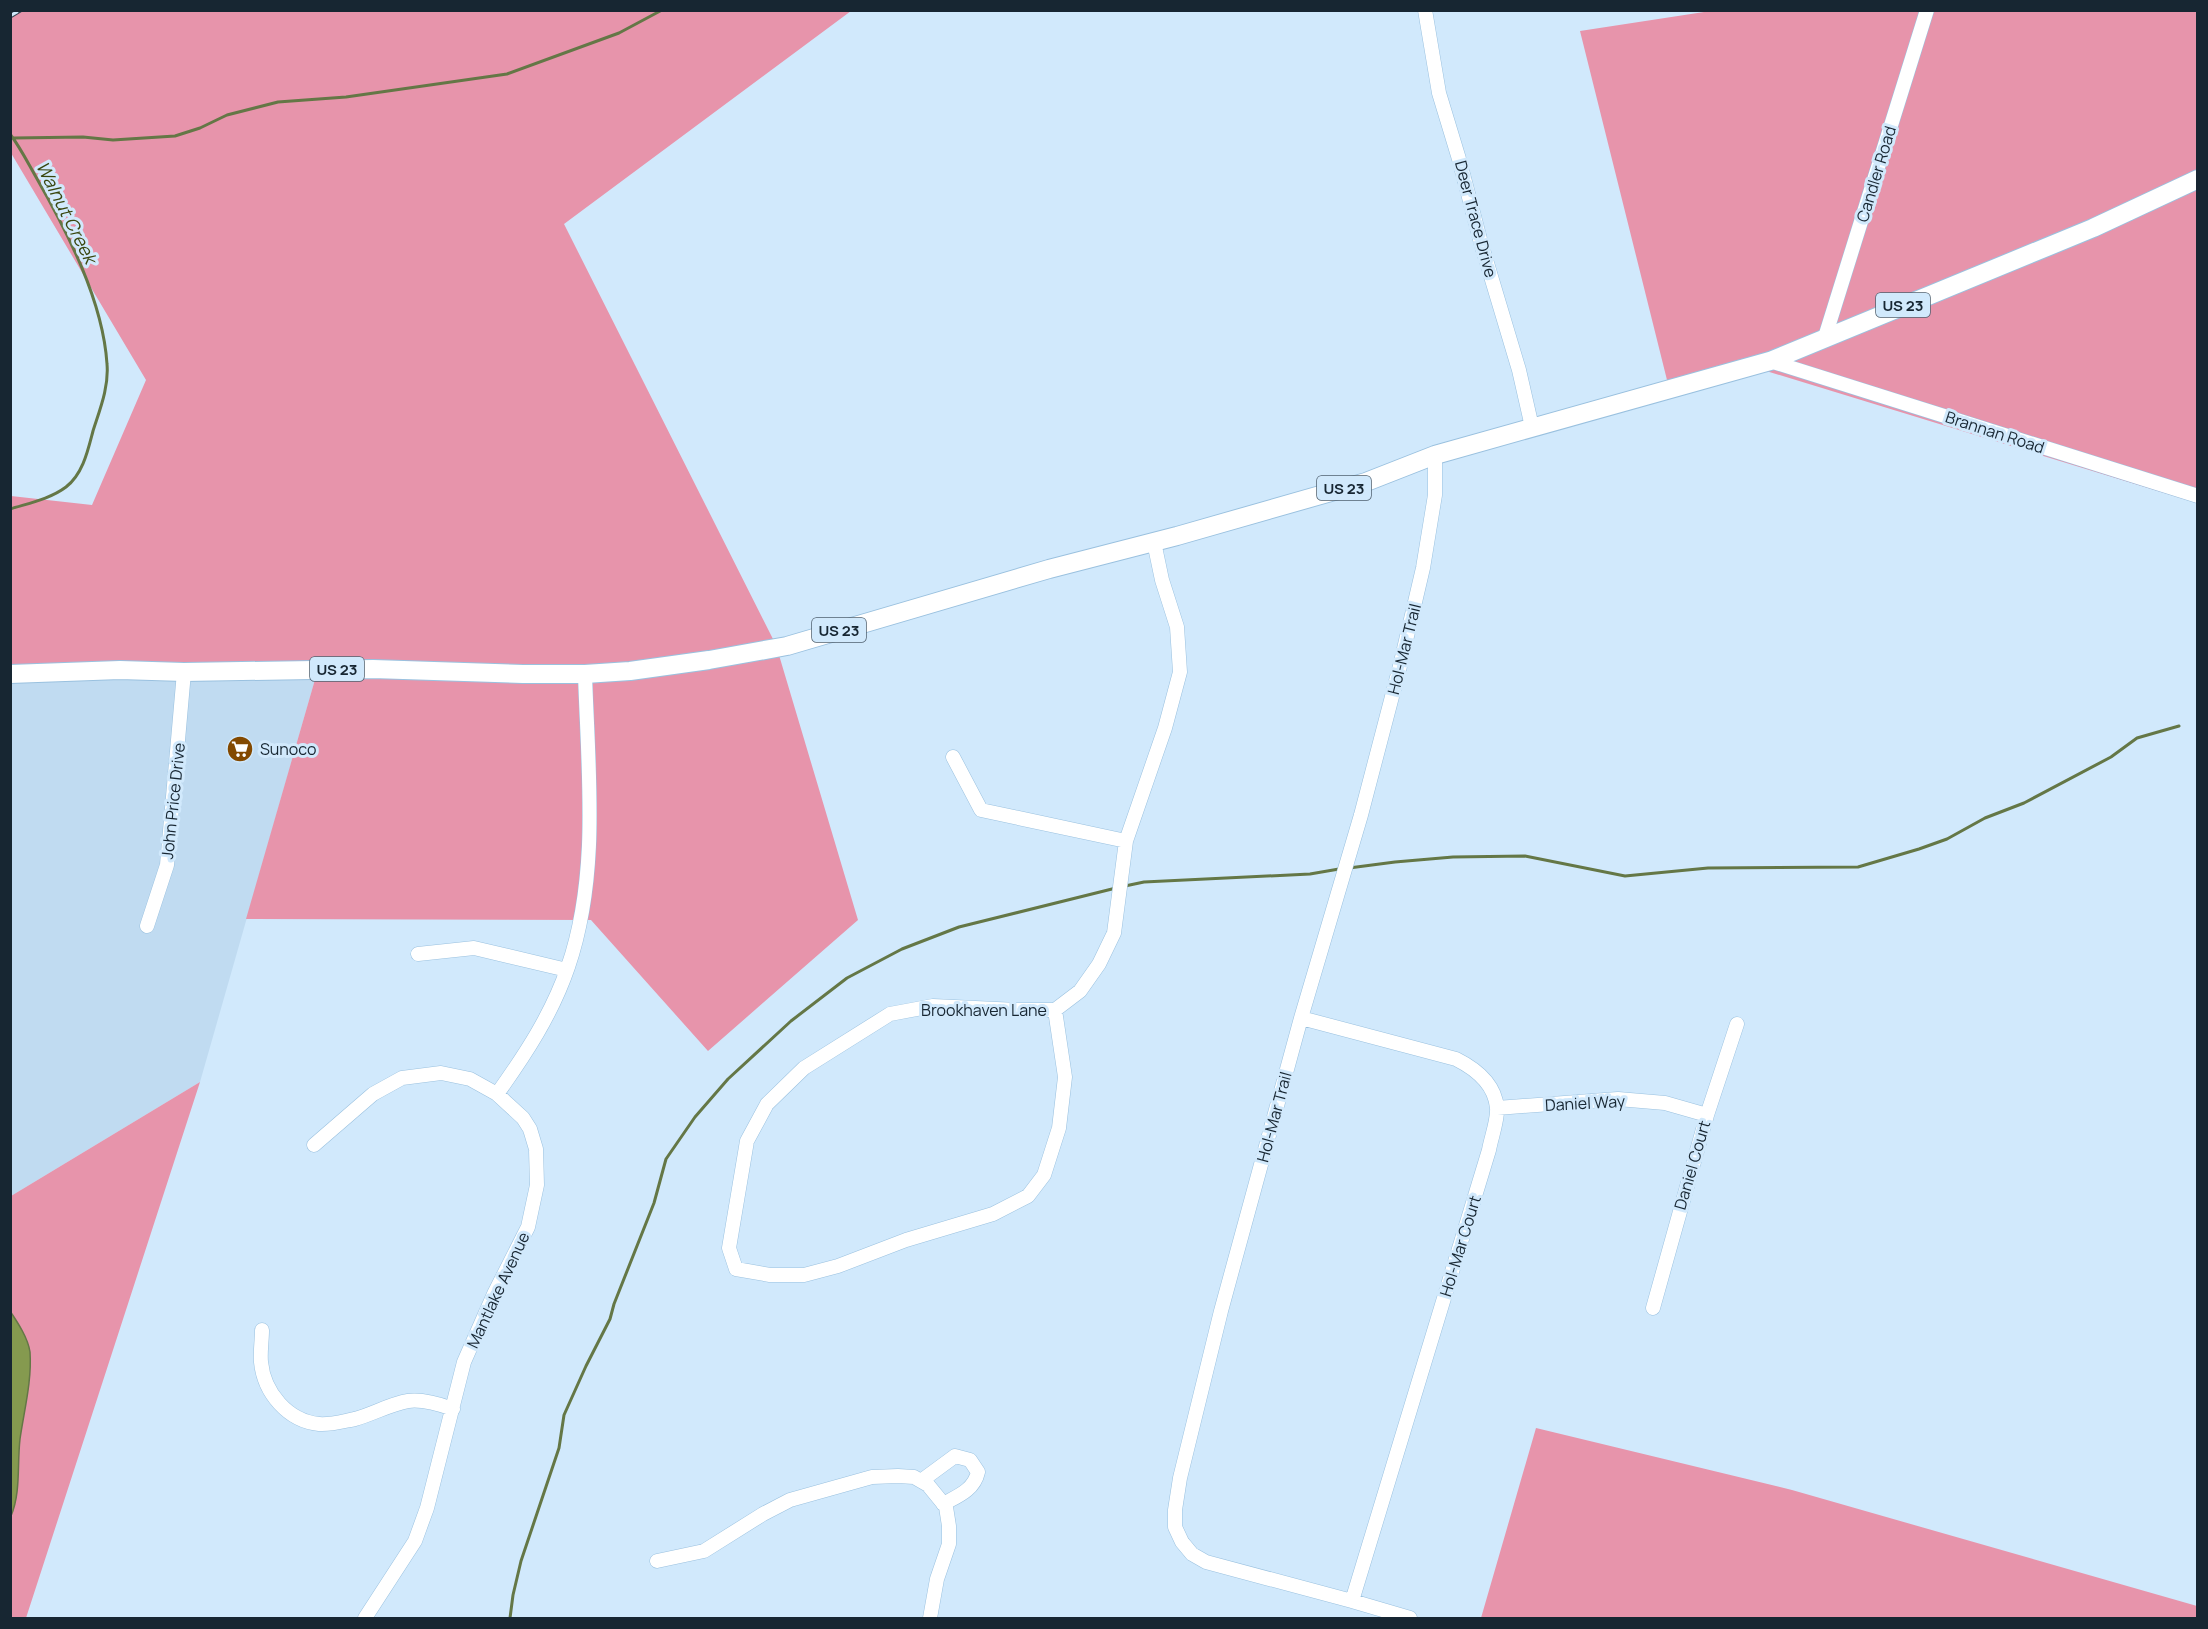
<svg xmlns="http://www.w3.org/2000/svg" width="2208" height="1629" font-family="Manrope,sans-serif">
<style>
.built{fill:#c0dbf1}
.forest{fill:#e794ab}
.water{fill:#859a4f;stroke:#647746;stroke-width:1.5}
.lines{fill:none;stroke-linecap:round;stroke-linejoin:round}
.stream{stroke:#647746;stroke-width:3}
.minor-casing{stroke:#9ac1df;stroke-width:15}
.major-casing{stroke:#9ac1df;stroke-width:20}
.minor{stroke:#fff;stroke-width:14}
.major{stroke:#fff;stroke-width:18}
.rail-casing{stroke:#364653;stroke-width:5}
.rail{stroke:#d1e9fc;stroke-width:3;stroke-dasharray:9;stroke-linecap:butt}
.labels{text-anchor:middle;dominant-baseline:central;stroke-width:6;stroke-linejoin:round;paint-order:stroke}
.shield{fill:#d1e9fc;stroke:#4f606f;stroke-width:1.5}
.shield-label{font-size:15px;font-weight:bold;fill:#172632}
.street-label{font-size:16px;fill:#172632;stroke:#d1e9fc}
.poi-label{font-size:16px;fill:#172632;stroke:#d1e9fc;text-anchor:start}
.water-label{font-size:18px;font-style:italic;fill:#39460e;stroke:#d1e9fc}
</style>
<rect width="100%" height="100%" fill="#d1e9fc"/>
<path class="built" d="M 318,669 L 200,1082 L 11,1196 L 11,671 Z"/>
<path class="forest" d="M 1717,10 L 2197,11 L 2197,503 L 1750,366 L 1668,384 L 1580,31 Z
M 10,11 L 851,11 L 564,224 L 776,645 L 858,920 L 708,1051 L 591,920 L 246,919 L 316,676 L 11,671 L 11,496 L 92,505 L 146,380 L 11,153 Z
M 200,1082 L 26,1618 L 11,1618 L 11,1196 Z
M 1536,1428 L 1792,1490 L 2197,1606 L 2197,1618 L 1481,1618 Z"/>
<path class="water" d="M 10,1311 C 18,1323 28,1338 30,1352 C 32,1381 24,1411 20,1439 C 17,1465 21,1492 11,1516 Z"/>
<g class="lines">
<path class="stream" d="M 10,134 C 20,147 28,163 36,177 C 67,231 103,301 107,364 C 109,387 100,409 93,431 C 88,450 83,474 66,487 C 50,499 29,503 10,509
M 14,138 L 83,137 L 113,140 L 175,136 L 200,128 L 227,115 L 278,102 L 346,97 L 507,74 L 619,33 L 662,10
M 1349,868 L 1395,862 L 1453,857 L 1525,856 L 1625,876 L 1708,868 L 1858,867 L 1919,849 L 1947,839 L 1985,818 L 2024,803 L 2111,757 L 2137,738 L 2179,726
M 1125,886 L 1144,882 L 1310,874 L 1339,869
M 510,1618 L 513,1595 L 521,1561 L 559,1448 L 564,1415 L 586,1366 L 610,1319 L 614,1304 L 654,1203 L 666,1159 L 695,1117 L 728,1079 L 791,1021 L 847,978 L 902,949 L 959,927 L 1116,888"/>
<defs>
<path id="minor" d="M 1425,10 L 1439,93 L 1459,159 L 1481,243 L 1519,370 L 1532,427
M 1825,337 L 1927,10
M 1770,361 L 2198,496
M 953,757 L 981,810 L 1126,841
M 147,926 L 167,865 L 184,672
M 418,954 L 474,948 L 567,970
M 1055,1010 L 1065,1077 L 1059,1128 L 1044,1175 L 1028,1196 L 993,1214 L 906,1240 L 838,1266 L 804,1275 L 770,1275 L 736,1269 L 729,1248 L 747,1141 L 767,1104 L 804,1068 L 890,1014 L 933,1006 L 1018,1010 L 1055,1010 L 1080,991 L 1099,964 L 1114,933 L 1126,841 L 1165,728 L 1180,672 L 1177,627 L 1162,580 L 1154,542
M 1301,1018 L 1456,1059 C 1476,1069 1495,1084 1497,1108 C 1498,1120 1491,1138 1489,1150 L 1352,1601
M 497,1094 C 525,1055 552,1014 568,967 C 600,874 588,771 585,674
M 1497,1108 L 1618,1099 L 1665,1103 L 1707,1115
M 314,1145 L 373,1094 L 402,1078 L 441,1073 L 470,1079 L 497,1094 L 523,1118 L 530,1129 L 536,1149 L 537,1185 L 528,1227 L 494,1294 L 464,1362 L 427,1508 L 415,1541 L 365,1618
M 1653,1308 L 1707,1115 L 1737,1024
M 262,1330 C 262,1341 260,1352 261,1362 C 264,1393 288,1421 319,1424 C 331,1425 344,1421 355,1419 C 373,1414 390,1404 408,1401 C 422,1399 439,1404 453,1409
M 921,1481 L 955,1456 L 970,1460 L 978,1472 C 974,1490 958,1496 943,1504
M 657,1561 L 704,1551 L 763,1514 L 790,1500 L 872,1477 L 898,1476 L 914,1477 L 928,1485 L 946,1507 L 949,1526 L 949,1544 L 937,1579 L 930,1618
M 1410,1618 L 1352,1601 L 1206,1562 L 1192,1554 L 1182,1542 L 1175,1527 L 1175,1510 L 1180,1478 L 1221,1311 L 1301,1018 L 1361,815 L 1400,666 L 1423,568 L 1435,495 L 1435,455"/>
<path id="major" d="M 10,674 L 120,670 L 184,672 L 373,669 L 523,674 L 585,674 L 630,671 L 709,660 L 787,646 L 1049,569 L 1177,536 L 1366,482 L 1435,455 L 1770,361 L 2093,228 L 2198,179"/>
</defs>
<use href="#minor" class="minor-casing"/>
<use href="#major" class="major-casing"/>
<use href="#minor" class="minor"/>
<use href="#major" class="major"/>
<defs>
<path id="rail" d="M 10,16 L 20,10"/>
</defs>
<use href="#rail" class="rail-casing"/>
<use href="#rail" class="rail"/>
</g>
<defs>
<symbol id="supermarket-disc" viewBox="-11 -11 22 22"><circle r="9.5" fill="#834900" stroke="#d1e9fc"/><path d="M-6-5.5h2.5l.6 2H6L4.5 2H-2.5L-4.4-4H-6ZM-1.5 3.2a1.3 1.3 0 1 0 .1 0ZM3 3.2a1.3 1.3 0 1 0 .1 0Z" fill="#fff"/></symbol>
</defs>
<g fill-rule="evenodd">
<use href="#supermarket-disc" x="225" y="734" width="30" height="30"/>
</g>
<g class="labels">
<g class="shield">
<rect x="1876" y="293" width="54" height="24" rx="4.5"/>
<rect x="1317" y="476" width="54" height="24" rx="4.5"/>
<rect x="812" y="618" width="54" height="24" rx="4.5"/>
<rect x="310" y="657" width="54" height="24" rx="4.5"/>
</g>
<g class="shield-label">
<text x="1903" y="305">US 23</text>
<text x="1344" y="488">US 23</text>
<text x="839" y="630">US 23</text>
<text x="337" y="669">US 23</text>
</g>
<g class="street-label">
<text transform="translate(1876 174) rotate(-73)">Candler Road</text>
<text transform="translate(1476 219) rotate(75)">Deer Trace Drive</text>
<text transform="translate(1995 432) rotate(18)">Brannan Road</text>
<text transform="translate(1404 649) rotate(-76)">Hol-Mar Trail</text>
<text transform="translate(173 801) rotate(-84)">John Price Drive</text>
<text x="984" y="1010">Brookhaven Lane</text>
<text transform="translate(1585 1103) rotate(-3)">Daniel Way</text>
<text transform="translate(1274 1117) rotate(-75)">Hol-Mar Trail</text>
<text transform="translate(1692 1165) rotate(-74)">Daniel Court</text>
<text transform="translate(1460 1246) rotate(-73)">Hol-Mar Court</text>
<text transform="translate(498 1290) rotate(-65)">Mantlake Avenue</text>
</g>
<g class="poi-label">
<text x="260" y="749">Sunoco</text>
</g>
<g class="water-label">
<text transform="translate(67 212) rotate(63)">Walnut Creek</text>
</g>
</g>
<rect width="2208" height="1629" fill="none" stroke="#172632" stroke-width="24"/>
</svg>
